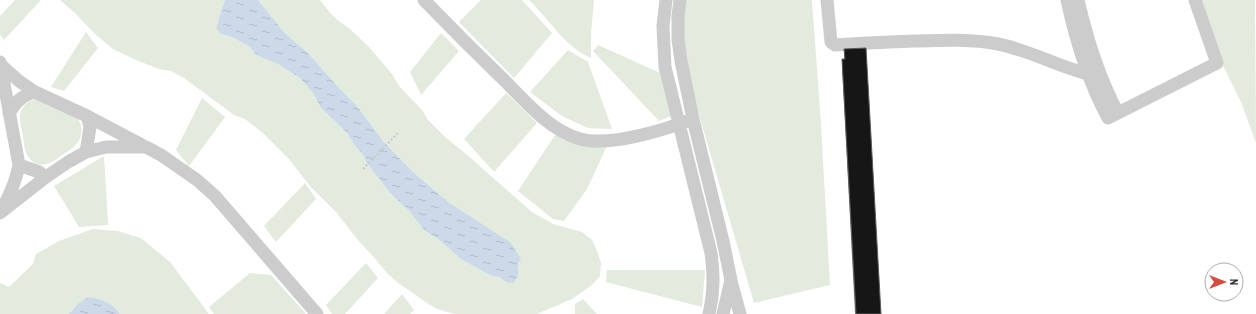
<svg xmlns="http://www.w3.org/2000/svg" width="1256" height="314" font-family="'Archivo Narrow',sans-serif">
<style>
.green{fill:#e3eade}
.water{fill:url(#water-ripples)}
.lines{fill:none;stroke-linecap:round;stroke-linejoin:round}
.path{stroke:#c9c9c9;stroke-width:2;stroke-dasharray:2 2;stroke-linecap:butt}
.minor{stroke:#ccc;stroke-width:13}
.wall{fill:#8a8a8a}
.building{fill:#161616;stroke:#5c5c5c}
</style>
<defs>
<pattern id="water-ripples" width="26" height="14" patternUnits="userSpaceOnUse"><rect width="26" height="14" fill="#ccd9e8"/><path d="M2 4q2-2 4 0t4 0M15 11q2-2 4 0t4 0" fill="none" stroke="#b0bbc7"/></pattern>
</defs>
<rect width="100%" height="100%" fill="#fff"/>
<path class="green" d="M 15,0 L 41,0 L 4,40 L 0,34 L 0,16 Z
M 60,0 L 225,0 L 222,8 L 216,27 L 221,34 L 232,37 L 250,47 L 256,55 L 278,64 L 300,78 L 313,93 L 321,108 L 347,133 L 355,146 L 364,156 L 366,162 L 390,193 L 409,211 L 425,231 L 438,239 L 462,260 L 492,276 L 499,277 L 506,282 L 519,270 L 518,263 L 501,236 L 491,231 L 448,202 L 411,170 L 383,141 L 357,106 L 340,89 L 308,53 L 284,32 L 258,0 L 320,0 L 331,14 L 340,22 L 350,29 L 368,46 L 392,74 L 399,86 L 422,110 L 428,120 L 446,138 L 465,153 L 532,212 L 553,224 L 582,232 L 592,240 L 597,251 L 601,263 L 600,276 L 592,285 L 572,299 L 537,314 L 455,314 L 437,309 L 427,303 L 397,282 L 388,274 L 371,254 L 358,240 L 336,212 L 310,186 L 289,159 L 264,134 L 245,119 L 234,115 L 184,78 L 171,71 L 159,69 L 136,60 L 113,49 L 95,34 L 75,13 Z
M 481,0 L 522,0 L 552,33 L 514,78 L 459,22 Z
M 529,0 L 594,0 L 591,34 L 591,58 C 564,46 550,20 529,0 Z
M 685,0 L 812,0 L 821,125 L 830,285 L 754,303 L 697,108 L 682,46 Z
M 1197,0 L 1255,0 L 1256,143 L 1241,102 L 1208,35 Z
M 86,32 L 98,48 L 64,91 L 51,87 Z
M 441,33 L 459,51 L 421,95 L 410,72 Z
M 598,45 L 660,73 L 671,116 L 659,121 L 593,51 Z
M 568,50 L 588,62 L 612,129 L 588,128 L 562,116 L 530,92 Z
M 506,93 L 537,123 L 494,172 L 464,139 Z
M 202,98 L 225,117 L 189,166 L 176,150 Z
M 37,99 C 45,103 70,112 76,117 C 83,123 83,135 78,142 C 73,149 63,154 57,159 C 47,166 35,168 28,156 C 24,151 24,142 23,136 C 21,127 18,117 22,109 C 25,103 30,100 37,99 Z
M 555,135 L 607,146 L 587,189 L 564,221 L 553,219 L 518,191 Z
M 104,156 L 108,225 L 79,227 L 54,186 Z
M 305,183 L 316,199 L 276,242 L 264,226 Z
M 93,229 L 117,231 L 141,238 L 170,262 L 209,314 L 120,314 C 113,303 102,299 89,297 L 70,311 L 68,314 L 0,314 L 0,283 L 9,287 L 33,264 L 36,254 L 59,241 Z
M 366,263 L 378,278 L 345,314 L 332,314 L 326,305 Z
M 607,270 L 705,270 L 702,307 L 606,282 Z
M 250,273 L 271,275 L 306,314 L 214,314 L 209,307 Z
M 402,294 L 414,310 L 410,314 L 384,314 Z
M 583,299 L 597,314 L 575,314 L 575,304 Z"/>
<path class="water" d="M 225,0 L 258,0 L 284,32 L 308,53 L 340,89 L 357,106 L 383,141 L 411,170 L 448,202 L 511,243 L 521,259 L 518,263 C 519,271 519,276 513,283 L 506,282 L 499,277 L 492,276 L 462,260 L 438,239 L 425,231 L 409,211 L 390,193 L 366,162 L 364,156 L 355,146 L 347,133 L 321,108 L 313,93 L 300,78 L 278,64 L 256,55 L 250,47 L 232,37 L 221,34 L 216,28 L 222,8 Z
M 89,297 C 102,299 113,303 120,314 L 68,314 L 79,303 Z"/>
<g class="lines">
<path class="path" d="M 363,169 L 399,132"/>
<path class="minor" d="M 424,0 C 450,27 477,54 504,80 C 526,102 549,130 580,139 C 610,147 664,130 693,119
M 666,0 L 663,26 L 665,67 L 711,253 C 714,275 714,292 709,314
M 680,0 L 678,16 L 678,39 L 681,61 L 693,119 L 723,241 L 731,280 L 723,314
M 827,0 L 831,42 L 835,45 C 863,43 891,42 918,41 C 945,40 972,39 998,44 C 1029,50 1057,66 1088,74
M 1067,0 C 1076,41 1088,81 1108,118 L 1217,63 L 1195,0
M 1078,0 C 1087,39 1099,78 1118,113
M 0,62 L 19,165 C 16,181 11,193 3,207
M 2,66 L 19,81 L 35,92 L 87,116 L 142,145
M 9,113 C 16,102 22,95 35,92
M 86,152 L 90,127 L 87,116
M 19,165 L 39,172 L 46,177
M 0,213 L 46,177 L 68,162 L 86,152 L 106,147 L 146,147 L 161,155 L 197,180 L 215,196 L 317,314
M 731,281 L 740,314"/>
</g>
<path class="wall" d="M 844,49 L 881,314 L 855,314 L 842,66 L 842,59 L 844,59 Z"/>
<path class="building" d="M 866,48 L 881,314 L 856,314 L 842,59 L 845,59 L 844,49 Z"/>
<g transform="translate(1224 282) rotate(90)"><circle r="19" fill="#ffffff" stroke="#acacac"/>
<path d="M0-3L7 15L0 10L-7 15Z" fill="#d54b41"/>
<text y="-6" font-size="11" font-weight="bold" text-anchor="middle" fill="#2f2f2f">N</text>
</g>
</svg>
